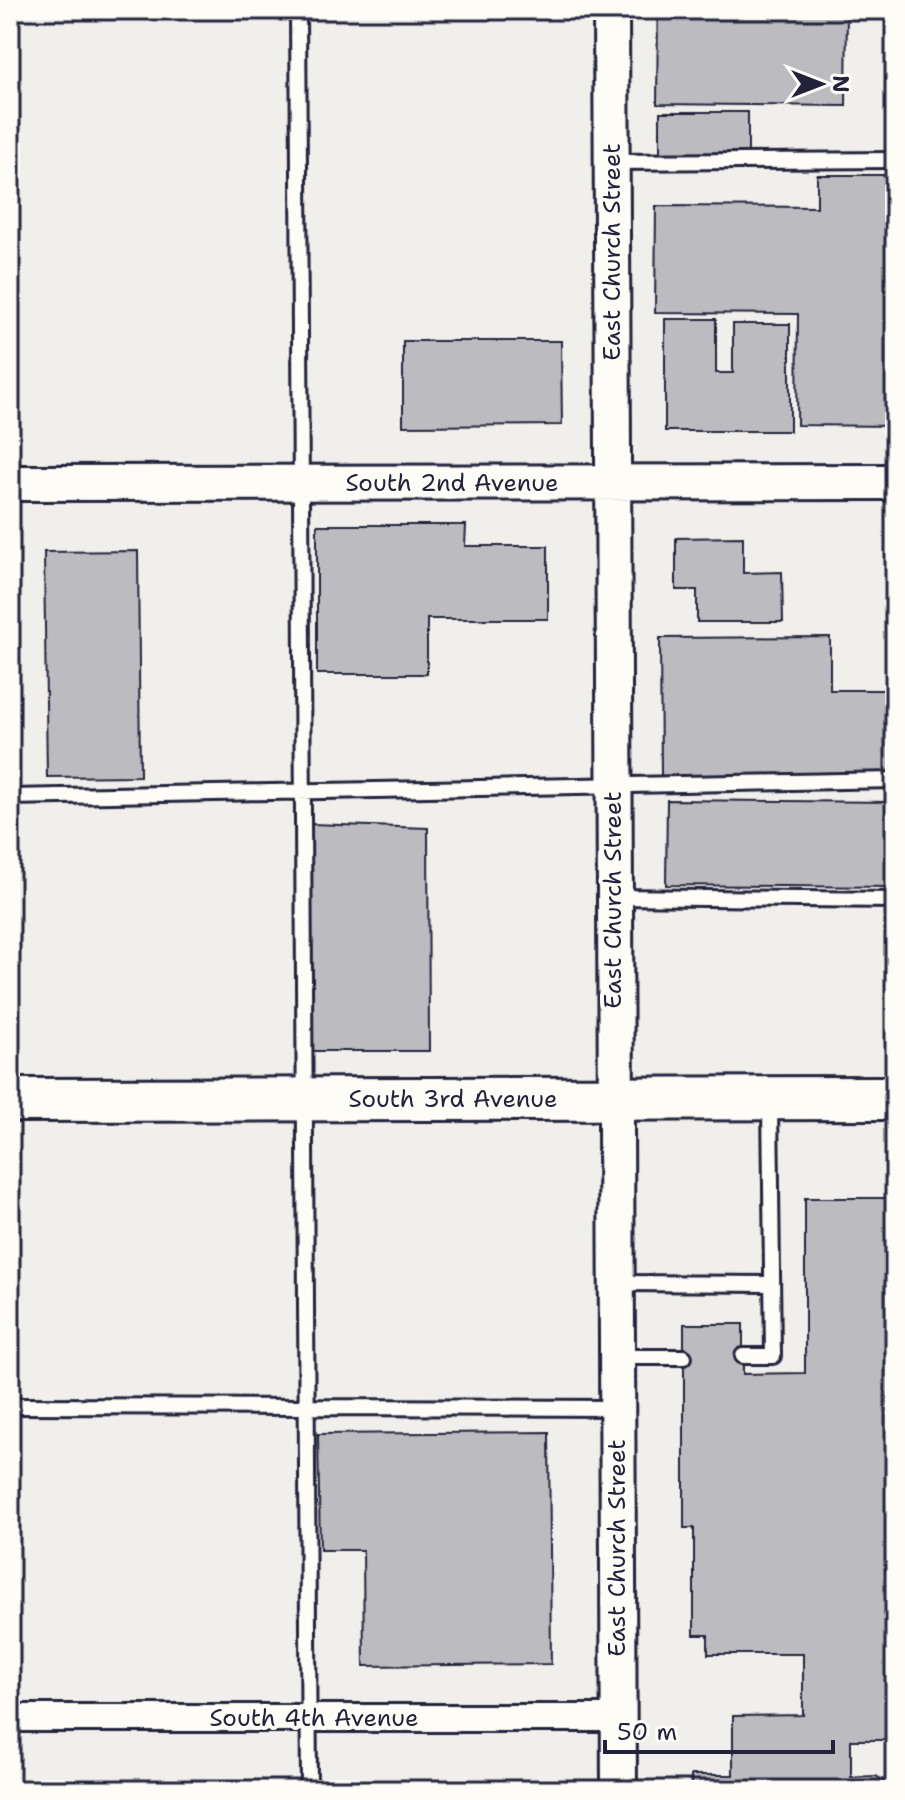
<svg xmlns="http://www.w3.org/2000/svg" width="905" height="1800" font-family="'Shantell Sans',sans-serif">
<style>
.building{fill:#bcbcc0;stroke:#22223b;stroke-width:2}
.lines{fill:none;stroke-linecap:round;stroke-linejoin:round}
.service-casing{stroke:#22223b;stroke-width:20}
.minor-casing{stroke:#22223b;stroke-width:32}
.tertiary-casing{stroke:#22223b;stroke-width:40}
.primary-casing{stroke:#22223b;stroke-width:48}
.service{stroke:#fdfcf7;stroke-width:14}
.minor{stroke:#fdfcf7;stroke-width:26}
.tertiary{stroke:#fdfcf7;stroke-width:34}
.primary{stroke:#fdfcf7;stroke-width:42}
.labels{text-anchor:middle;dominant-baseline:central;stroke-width:8;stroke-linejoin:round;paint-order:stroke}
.street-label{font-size:24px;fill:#22223b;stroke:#fdfcf7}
</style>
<rect width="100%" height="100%" fill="#f0efec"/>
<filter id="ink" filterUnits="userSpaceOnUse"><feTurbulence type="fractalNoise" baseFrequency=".0125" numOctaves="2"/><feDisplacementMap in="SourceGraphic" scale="16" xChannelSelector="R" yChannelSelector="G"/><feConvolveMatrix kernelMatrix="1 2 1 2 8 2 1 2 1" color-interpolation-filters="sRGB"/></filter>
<g filter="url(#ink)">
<path class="building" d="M 658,10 L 847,10 L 846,106 L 657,104 Z
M 660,112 L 748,112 L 748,155 L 660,156 Z
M 817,175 L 895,175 L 895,426 L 797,425 L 798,314 L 655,313 L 656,206 L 817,207 Z
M 665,319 L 716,319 L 716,373 L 733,373 L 733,324 L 790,324 L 790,431 L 665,431 Z
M 403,341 L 561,341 L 562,425 L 403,426 Z
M 317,525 L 466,525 L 465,546 L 548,546 L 548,619 L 427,619 L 427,674 L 317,674 Z
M 743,537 L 743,573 L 782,572 L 783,622 L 697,622 L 697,590 L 676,590 L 676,538 Z
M 138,551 L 140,776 L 47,777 L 44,552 Z
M 830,637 L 830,690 L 895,690 L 895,775 L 661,776 L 660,638 Z
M 667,800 L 895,802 L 895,887 L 666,885 Z
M 311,824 L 428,828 L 429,1051 L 313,1051 Z
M 805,1198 L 895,1198 L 895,1740 L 851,1740 L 851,1777 L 876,1776 L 895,1790 L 691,1790 L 691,1775 L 733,1775 L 733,1716 L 803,1715 L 803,1654 L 708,1654 L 708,1635 L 694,1635 L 694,1528 L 684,1528 L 684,1324 L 743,1324 L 743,1374 L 805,1373 Z
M 549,1432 L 551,1664 L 364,1666 L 363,1550 L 320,1550 L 318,1434 Z"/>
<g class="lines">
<defs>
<path id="service" d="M 298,10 L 309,1790
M 612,162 L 895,160
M 10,797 L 895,780
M 615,897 L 895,900
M 617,1283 L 772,1284
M 743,1356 L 773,1356 L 770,1103
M 617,1357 L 684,1357
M 10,1406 L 616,1408"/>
<path id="minor" d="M 10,1718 L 618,1718"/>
<path id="tertiary" d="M 611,10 L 619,1790
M 10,483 L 895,482"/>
<path id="primary" d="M 10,1100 L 895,1098"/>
</defs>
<use href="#service" class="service-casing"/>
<use href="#minor" class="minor-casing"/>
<use href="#tertiary" class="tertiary-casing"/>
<use href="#primary" class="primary-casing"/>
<use href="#service" class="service"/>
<use href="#minor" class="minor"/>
<use href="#tertiary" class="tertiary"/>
<use href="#primary" class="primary"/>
</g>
</g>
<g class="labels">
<g class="street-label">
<text transform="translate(612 252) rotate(-90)">East Church Street</text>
<text x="452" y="483">South 2nd Avenue</text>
<text transform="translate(613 900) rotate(-90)">East Church Street</text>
<text x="453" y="1099">South 3rd Avenue</text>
<text transform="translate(617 1548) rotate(-90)">East Church Street</text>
<text x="314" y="1718">South 4th Avenue</text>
</g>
</g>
<rect width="905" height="1800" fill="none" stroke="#fdfcf7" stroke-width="40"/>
<rect x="20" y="20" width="865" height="1760" fill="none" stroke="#22223b" stroke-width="3" filter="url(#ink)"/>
<g transform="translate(821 84) rotate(90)" stroke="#fdfcf7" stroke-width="6" paint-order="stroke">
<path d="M0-6L14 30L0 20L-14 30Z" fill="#22223b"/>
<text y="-12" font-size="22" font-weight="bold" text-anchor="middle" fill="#22223b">N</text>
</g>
<path d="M605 1740v12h228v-12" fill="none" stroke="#22223b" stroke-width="4"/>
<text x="617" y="1740" font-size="24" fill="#22223b" stroke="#fdfcf7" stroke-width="6" paint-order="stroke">50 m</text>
</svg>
